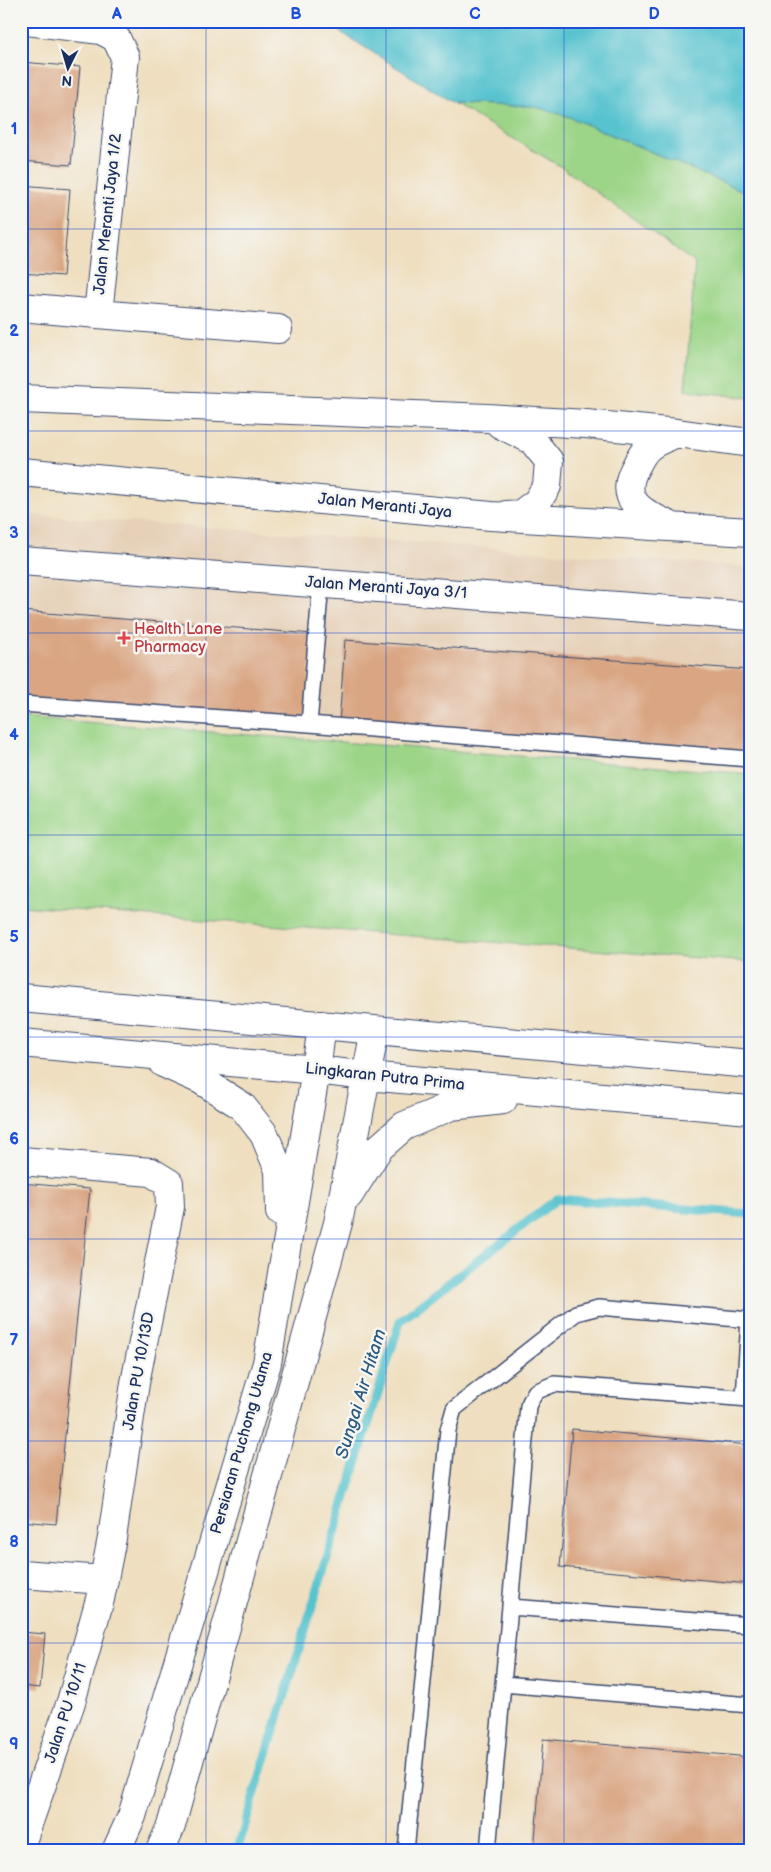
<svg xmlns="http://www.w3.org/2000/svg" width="771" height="1872" font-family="'Balsamiq Sans',sans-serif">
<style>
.built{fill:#e6d0b7}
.green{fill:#9cd588;stroke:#5c8273}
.water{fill:#57c3cf;stroke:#397996}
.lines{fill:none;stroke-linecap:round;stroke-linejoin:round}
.stream{stroke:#57c3cf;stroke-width:9}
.building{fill:#d9a582}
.lane-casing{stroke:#3b496d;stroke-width:18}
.street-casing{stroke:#3b496d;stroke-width:30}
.secondary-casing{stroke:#3b496d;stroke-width:30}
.lane{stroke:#fff;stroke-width:15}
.street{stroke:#fff;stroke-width:28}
.secondary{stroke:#fff;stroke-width:28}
.grid{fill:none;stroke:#1d4ed8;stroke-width:1;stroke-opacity:0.55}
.health-dot{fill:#e0444e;stroke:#f6f6f2;stroke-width:2}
.labels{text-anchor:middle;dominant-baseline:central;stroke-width:5;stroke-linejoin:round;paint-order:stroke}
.street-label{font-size:16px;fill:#1b2f5e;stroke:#f6f6f2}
.health-label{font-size:16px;fill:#be3a42;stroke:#f6f6f2;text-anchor:start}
.water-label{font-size:18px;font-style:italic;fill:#2d5b80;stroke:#f6f6f2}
.neatline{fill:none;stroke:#1d4ed8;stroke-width:2}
.grid-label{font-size:16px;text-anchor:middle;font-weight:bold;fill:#1d4ed8}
</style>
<rect width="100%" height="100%" fill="#f6f6f2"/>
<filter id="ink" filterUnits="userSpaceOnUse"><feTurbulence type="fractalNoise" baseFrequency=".02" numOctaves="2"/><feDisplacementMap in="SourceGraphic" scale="10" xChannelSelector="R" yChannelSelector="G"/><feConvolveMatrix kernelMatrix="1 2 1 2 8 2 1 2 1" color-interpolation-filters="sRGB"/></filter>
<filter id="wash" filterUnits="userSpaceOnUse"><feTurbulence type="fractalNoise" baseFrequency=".0096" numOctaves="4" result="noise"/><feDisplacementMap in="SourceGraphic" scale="20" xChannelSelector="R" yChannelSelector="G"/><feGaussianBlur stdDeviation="1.12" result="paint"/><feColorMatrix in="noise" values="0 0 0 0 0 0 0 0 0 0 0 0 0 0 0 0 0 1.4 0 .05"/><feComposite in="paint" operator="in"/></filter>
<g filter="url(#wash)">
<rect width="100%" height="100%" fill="#efdfc0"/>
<path class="built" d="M 21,514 L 750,567 L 750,767 L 21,708 Z"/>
<path class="green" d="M 453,103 L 536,107 L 567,116 L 750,194 L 750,398 L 685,390 L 695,263 L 563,168 Z
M 21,717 L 750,774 L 750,962 L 21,906 Z"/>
<path class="water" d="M 323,21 L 750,21 L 750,194 L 567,116 L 536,107 L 453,103 Z"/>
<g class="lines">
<path class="stream" d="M 237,1851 L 400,1321 L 557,1199 L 750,1214"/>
</g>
<g id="blocks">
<path class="building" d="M 21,62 L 80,67 L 71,165 L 21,161 Z
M 21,185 L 70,189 L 63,276 L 21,273 Z
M 21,611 L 313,634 L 305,722 L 21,699 Z
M 345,640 L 750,670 L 750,754 L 339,724 Z
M 21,1183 L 90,1189 L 56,1524 L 21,1521 Z
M 572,1429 L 750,1445 L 750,1584 L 560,1567 Z
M 21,1632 L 45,1634 L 40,1688 L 21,1686 Z
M 543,1739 L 750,1757 L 750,1851 L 534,1851 Z"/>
</g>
</g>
<g filter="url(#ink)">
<use href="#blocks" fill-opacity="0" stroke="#3b496d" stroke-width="1"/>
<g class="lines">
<defs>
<path id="lane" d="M 21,704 L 309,724 L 750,759
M 309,724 L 321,583
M 744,1398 L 749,1320
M 510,1607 L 750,1625
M 503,1684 L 750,1705
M 406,1851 L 448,1430 L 454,1409 L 576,1313 L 599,1307 L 750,1320
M 488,1851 L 528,1406 L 535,1392 L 554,1384 L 750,1399"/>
<path id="street" d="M 21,307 L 98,314 L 125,57 L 116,38 L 101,30 L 27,21
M 98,314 L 278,329
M 21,561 L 750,616
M 21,1161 L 151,1172 L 169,1183 L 170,1207 L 135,1383 L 112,1538 L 100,1599 L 71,1702 L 21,1844
M 21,1574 L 104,1580"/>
<path id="secondary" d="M 21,399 L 487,418 L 586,424 L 677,433 L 750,443
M 500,424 L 532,440 L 549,461 L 547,486 L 537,502 L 521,514 L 506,515
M 21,472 L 491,516 L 750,532
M 669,525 C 642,513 617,500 636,466 C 639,460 644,451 649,447 C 656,441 668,437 677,433
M 21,998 L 750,1064
M 21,1043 L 316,1070 L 367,1076 L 750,1110
M 163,1063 L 201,1080 L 242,1106 L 264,1134 L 279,1170 L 280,1212
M 349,1195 L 379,1148 L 404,1126 L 451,1106 L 503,1100
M 116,1851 L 132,1816 L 267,1363 L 316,1070 L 322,1025
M 160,1851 L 171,1826 L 338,1223 L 375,1030"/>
</defs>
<use href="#lane" class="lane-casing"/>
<use href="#street" class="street-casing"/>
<use href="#secondary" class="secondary-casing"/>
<use href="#lane" class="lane"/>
<use href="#street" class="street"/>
<use href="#secondary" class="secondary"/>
</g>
</g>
<path class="grid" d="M 206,21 L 206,1851M 386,21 L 386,1851M 564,21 L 564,1851M 21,229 L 750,229M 21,431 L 750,431M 21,633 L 750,633M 21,835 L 750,835M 21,1037 L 750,1037M 21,1239 L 750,1239M 21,1441 L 750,1441M 21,1643 L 750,1643"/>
<path class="health-dot" d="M121.5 630.5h5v5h5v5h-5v5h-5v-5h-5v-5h5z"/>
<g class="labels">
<g class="street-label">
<text transform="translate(108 214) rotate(-84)">Jalan Meranti Jaya 1/2</text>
<text transform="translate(385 506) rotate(6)">Jalan Meranti Jaya</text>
<text transform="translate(386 588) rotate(4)">Jalan Meranti Jaya 3/1</text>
<text transform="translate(385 1077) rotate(6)">Lingkaran Putra Prima</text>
<text transform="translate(139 1371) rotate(-80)">Jalan PU 10/13D</text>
<text transform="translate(242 1443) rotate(-74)">Persiaran Puchong Utama</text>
<text transform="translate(66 1713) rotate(-72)">Jalan PU 10/11</text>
</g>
<g class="health-label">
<text x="134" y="629">Health Lane<tspan x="134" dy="18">Pharmacy</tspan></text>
</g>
<g class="water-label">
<text transform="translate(361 1394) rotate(-73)">Sungai Air Hitam</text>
</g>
</g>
<rect width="771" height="1872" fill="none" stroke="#f6f6f2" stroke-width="55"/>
<g transform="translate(68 68) rotate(185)" stroke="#f6f6f2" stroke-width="4" paint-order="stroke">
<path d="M0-4L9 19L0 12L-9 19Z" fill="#1b2f5e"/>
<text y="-8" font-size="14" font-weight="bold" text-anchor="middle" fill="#1b2f5e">N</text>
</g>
<rect x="28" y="28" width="716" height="1816" class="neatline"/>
<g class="grid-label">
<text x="117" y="19">A</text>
<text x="296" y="19">B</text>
<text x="475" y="19">C</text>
<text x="654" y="19">D</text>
<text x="14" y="134">1</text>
<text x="14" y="336">2</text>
<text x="14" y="538">3</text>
<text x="14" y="740">4</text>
<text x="14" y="942">5</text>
<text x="14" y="1144">6</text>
<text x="14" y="1345">7</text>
<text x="14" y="1547">8</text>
<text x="14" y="1749">9</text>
</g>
</svg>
